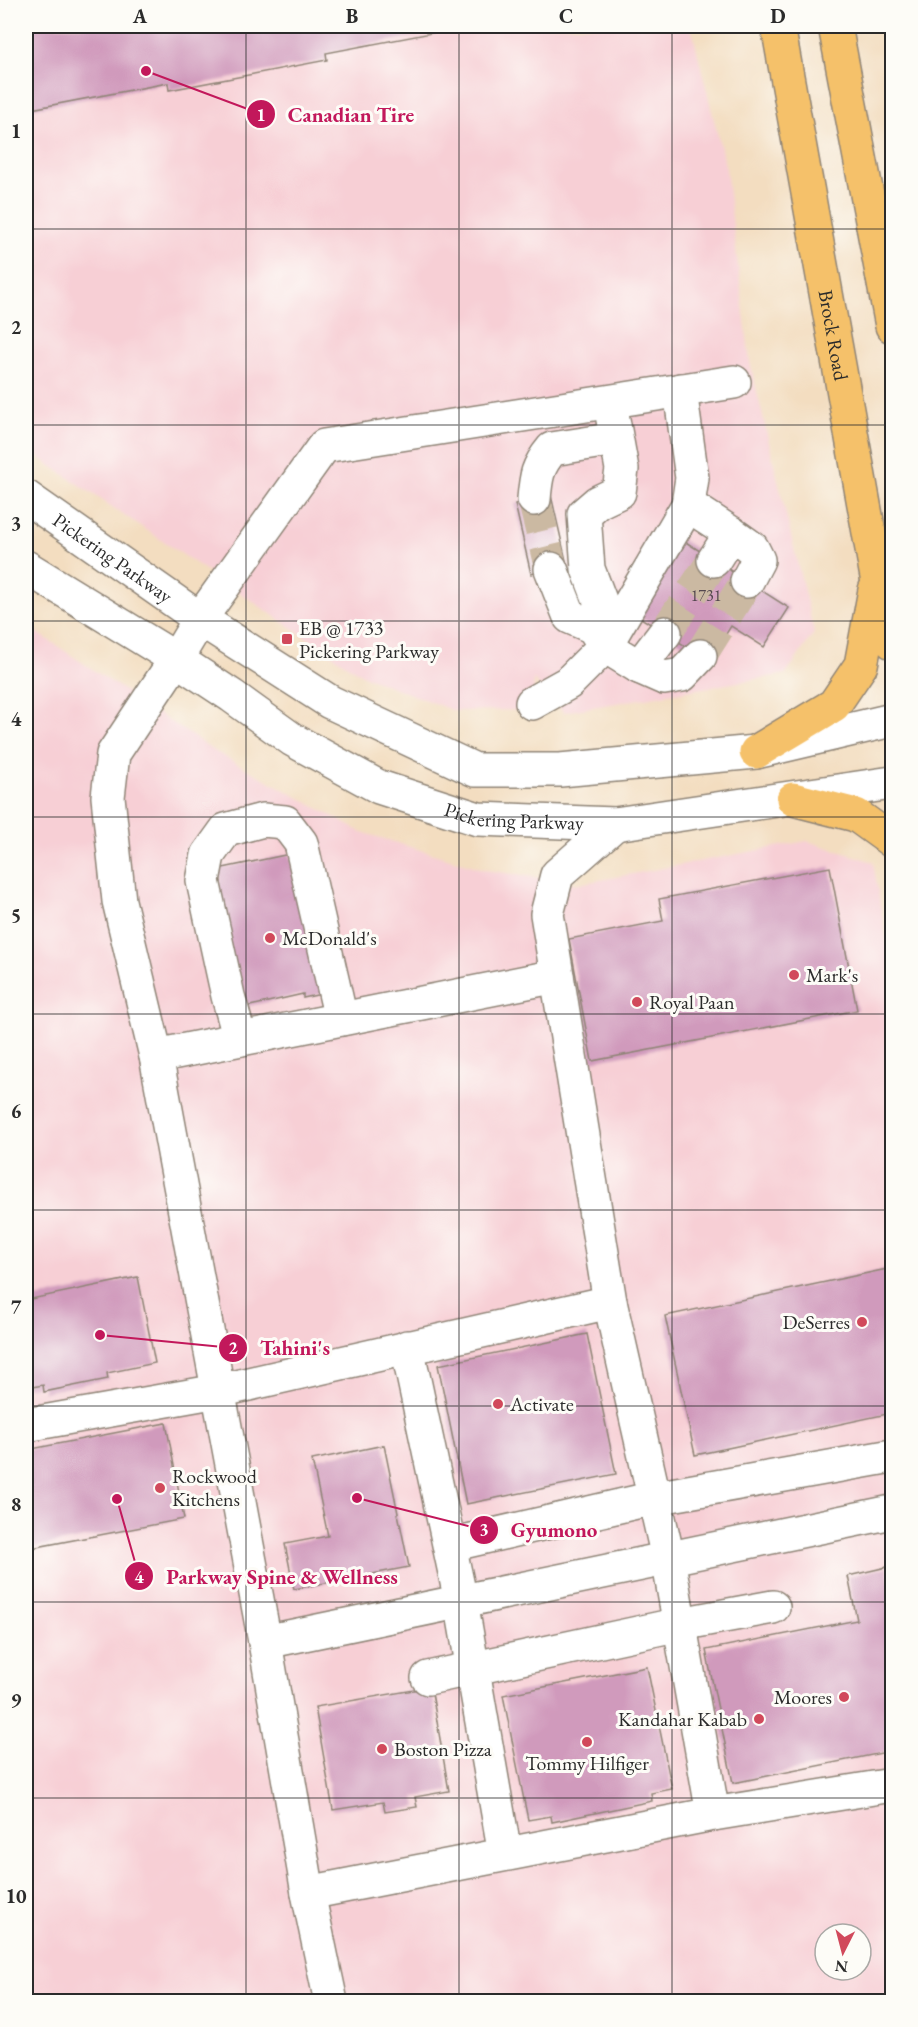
<svg xmlns="http://www.w3.org/2000/svg" width="918" height="2027" font-family="'EB Garamond',serif">
<style>
.built{fill:#f7cfd5;fill-rule:evenodd}
.building{fill:#d09abc}
.lines{fill:none;stroke-linecap:round;stroke-linejoin:round}
.minor-tunnel{stroke:#cbb9a2;stroke-width:33;stroke-dasharray:33 16;stroke-linecap:butt}
.minor-casing{stroke:#8f8476;stroke-width:36}
.major-casing{stroke:#8f8476;stroke-width:36}
.minor{stroke:#fff;stroke-width:33}
.major{stroke:#f5c16b;stroke-width:33}
.grid{fill:none;stroke:#2b2b2b;stroke-width:1.5;stroke-opacity:0.55}
.poi-dot{fill:#d1495b;stroke:#fdfcf7;stroke-width:2}
.labels{text-anchor:middle;dominant-baseline:central;stroke-width:6;stroke-linejoin:round;paint-order:stroke}
.number-label{font-size:16px;fill:#54474f}
.street-label{font-size:20px;fill:#2b2b2b;stroke:#fdfcf7}
.poi-label{font-size:20px;fill:#2b2b2b;stroke:#fdfcf7;text-anchor:start}
.leader{fill:none;stroke:#c2185b;stroke-width:2}
.callout-dot{fill:#c2185b;stroke:#fdfcf7;stroke-width:2}
.mark-label{font-size:18px;text-anchor:middle;font-weight:bold;fill:#fff}
.callout-label{font-size:21px;text-anchor:middle;font-weight:bold;fill:#c2185b;stroke:#fdfcf7;stroke-width:6;stroke-linejoin:round;paint-order:stroke}
.neatline{fill:none;stroke:#2b2b2b;stroke-width:2}
.grid-label{font-size:20px;text-anchor:middle;font-weight:bold;fill:#2b2b2b}
</style>
<rect width="100%" height="100%" fill="#fdfcf7"/>
<filter id="ink" filterUnits="userSpaceOnUse"><feTurbulence type="fractalNoise" baseFrequency=".0167" numOctaves="2"/><feDisplacementMap in="SourceGraphic" scale="12" xChannelSelector="R" yChannelSelector="G"/><feConvolveMatrix kernelMatrix="1 2 1 2 8 2 1 2 1" color-interpolation-filters="sRGB"/></filter>
<filter id="wash" filterUnits="userSpaceOnUse"><feTurbulence type="fractalNoise" baseFrequency=".008" numOctaves="4" result="noise"/><feDisplacementMap in="SourceGraphic" scale="24" xChannelSelector="R" yChannelSelector="G"/><feGaussianBlur stdDeviation="1.35" result="paint"/><feColorMatrix in="noise" values="0 0 0 0 0 0 0 0 0 0 0 0 0 0 0 0 0 1.4 0 .05"/><feComposite in="paint" operator="in"/></filter>
<g filter="url(#wash)">
<rect width="100%" height="100%" fill="#f3ddc0"/>
<path class="built" d="M 26,26 L 691,26 L 726,169 L 750,362 L 814,633 L 786,674 L 564,712 L 533,679 L 536,710 L 454,711 L 362,675 L 26,449 Z
M 26,625 L 216,752 L 361,832 L 486,870 L 579,884 L 807,841 L 873,862 L 892,973 L 892,2001 L 26,2001 ZM 825,1934 L 861,1934 L 861,1970 L 825,1970 Z"/>
<g id="blocks">
<path class="building" d="M 26,26 L 463,26 L 463,27 L 326,53 L 327,60 L 169,90 L 168,83 L 26,110 Z
M 551,495 L 567,565 L 531,574 L 515,504 Z
M 681,539 L 789,608 L 764,647 L 731,626 L 709,661 L 633,613 Z
M 290,854 L 326,993 L 303,998 L 303,994 L 241,1008 L 214,884 L 221,882 L 218,869 Z
M 830,867 L 857,1010 L 592,1061 L 569,939 L 663,921 L 659,899 Z
M 892,1268 L 892,1413 L 695,1455 L 665,1316 Z
M 138,1277 L 155,1363 L 107,1373 L 108,1379 L 44,1392 L 43,1385 L 26,1388 L 26,1300 Z
M 587,1334 L 616,1474 L 466,1504 L 438,1365 Z
M 166,1423 L 184,1519 L 26,1549 L 26,1450 Z
M 384,1445 L 409,1567 L 294,1589 L 285,1544 L 328,1536 L 312,1460 Z
M 887,1567 L 890,1584 L 892,1584 L 892,1751 L 733,1783 L 706,1650 L 857,1620 L 848,1576 Z
M 647,1667 L 672,1789 L 651,1793 L 652,1801 L 552,1822 L 551,1816 L 528,1820 L 503,1695 Z
M 431,1687 L 449,1791 L 415,1797 L 417,1807 L 385,1812 L 383,1802 L 333,1810 L 315,1707 Z"/>
</g>
</g>
<g filter="url(#ink)">
<use href="#blocks" fill-opacity="0" stroke="#8f8476" stroke-width="1.5"/>
<g class="lines">
<path class="minor-tunnel" d="M 534,499 L 551,569
M 665,633 L 714,560
M 700,656 L 747,581"/>
<defs>
<g id="minor">
<path id="s1" d="M 26,497 L 200,619 L 330,702 L 475,770 L 560,770 L 756,752 L 892,720"/>
<path d="M 534,499 C 536,476 537,467 552,449 L 616,439"/>
<path d="M 688,505 L 731,533 L 714,560"/>
<path d="M 731,533 L 752,548 L 758,560 L 747,581"/>
<path id="s2" d="M 26,567 L 176,659 L 232,696 L 293,740 L 379,787 L 478,819 L 615,824 L 892,783"/>
<path d="M 551,569 L 570,617 L 593,627 L 605,646 L 639,667 L 664,678 L 682,675 L 700,656"/>
<path d="M 593,627 L 601,603 L 588,569 L 584,514 L 598,502 L 619,492 L 622,469 L 610,403"/>
<path d="M 639,667 L 665,633"/>
<path d="M 532,703 L 568,683 L 605,646 L 688,505 L 692,478 L 680,390"/>
<path d="M 615,824 L 557,875 L 547,914 L 610,1302 L 668,1558 L 713,1814"/>
<path d="M 240,1039 L 228,996 L 203,881 L 208,855 L 226,830 L 263,820 L 285,822 L 301,843 L 341,1019"/>
<path d="M 156,1056 L 557,976"/>
<path d="M 407,1347 L 461,1601 L 505,1854"/>
<path d="M 26,1425 L 218,1391 L 610,1302"/>
<path d="M 450,1545 L 654,1498 L 892,1456"/>
<path d="M 265,1642 L 892,1512"/>
<path d="M 428,1678 L 680,1624 L 773,1607"/>
<path d="M 308,1893 L 713,1814 L 892,1785"/>
<path d="M 331,2002 L 308,1893 L 265,1642 L 156,1056 L 119,901 L 108,797 L 113,754 L 176,659 L 200,619 L 324,446 L 734,382"/>
</g>
<g id="major">
<path id="s3" d="M 778,26 L 877,577 L 892,642"/>
<path d="M 835,26 L 892,326"/>
<path d="M 756,752 L 834,705 L 861,665 L 875,590"/>
<path d="M 793,799 L 856,815 L 892,841"/>
</g>
</defs>
<use href="#minor" class="minor-casing"/>
<use href="#major" class="major-casing"/>
<use href="#minor" class="minor"/>
<use href="#major" class="major"/>
</g>
</g>
<path class="grid" d="M 246,26 L 246,2002M 459,26 L 459,2002M 672,26 L 672,2002M 26,229 L 892,229M 26,425 L 892,425M 26,621 L 892,621M 26,817 L 892,817M 26,1014 L 892,1014M 26,1210 L 892,1210M 26,1406 L 892,1406M 26,1602 L 892,1602M 26,1798 L 892,1798"/>
<g class="poi-dot">
<rect x="281" y="633" width="12" height="12" rx="3"/>
<circle cx="270" cy="938" r="6"/>
<circle cx="794" cy="975" r="6"/>
<circle cx="637" cy="1002" r="6"/>
<circle cx="862" cy="1322" r="6"/>
<circle cx="498" cy="1404" r="6"/>
<circle cx="160" cy="1488" r="6"/>
<circle cx="844" cy="1697" r="6"/>
<circle cx="759" cy="1719" r="6"/>
<circle cx="587" cy="1742" r="6"/>
<circle cx="382" cy="1749" r="6"/>
</g>
<g class="labels">
<g class="number-label">
<text x="706" y="595">1731</text>
</g>
<g class="street-label">
<text stroke="none"><textPath href="#s3" startOffset="314">Brock Road</textPath></text>
<text stroke="none"><textPath href="#s1" startOffset="106">Pickering Parkway</textPath></text>
<text stroke="none"><textPath href="#s2" startOffset="556">Pickering Parkway</textPath></text>
</g>
<g class="poi-label">
<text x="299" y="628">EB @ 1733<tspan x="299" dy="23">Pickering Parkway</tspan></text>
<text x="282" y="938">McDonald's</text>
<text x="806" y="975">Mark's</text>
<text x="649" y="1002">Royal Paan</text>
<text x="850" y="1322" text-anchor="end">DeSerres</text>
<text x="510" y="1404">Activate</text>
<text x="172" y="1476">Rockwood<tspan x="172" dy="23">Kitchens</tspan></text>
<text x="832" y="1697" text-anchor="end">Moores</text>
<text x="747" y="1719" text-anchor="end">Kandahar Kabab</text>
<text x="394" y="1749">Boston Pizza</text>
<text x="587" y="1763" text-anchor="middle">Tommy Hilfiger</text>
</g>
</g>
<path class="leader" d="M146 71L261 114M100 1335L233 1348M357 1498L484 1530M117 1499L139 1576"/>
<g class="callout-dot">
<circle cx="146" cy="71" r="6"/>
<circle cx="100" cy="1335" r="6"/>
<circle cx="357" cy="1498" r="6"/>
<circle cx="117" cy="1499" r="6"/>
<circle cx="261" cy="114" r="15"/>
<circle cx="233" cy="1348" r="15"/>
<circle cx="484" cy="1530" r="15"/>
<circle cx="139" cy="1576" r="15"/>
</g>
<g class="mark-label">
<text x="261" y="121">1</text>
<text x="233" y="1354">2</text>
<text x="484" y="1536">3</text>
<text x="139" y="1583">4</text>
</g>
<g class="callout-label">
<text x="351" y="122">Canadian Tire</text>
<text x="295" y="1355">Tahini's</text>
<text x="554" y="1537">Gyumono</text>
<text x="282" y="1584">Parkway Spine &amp; Wellness</text>
</g>
<rect width="918" height="2027" fill="none" stroke="#fdfcf7" stroke-width="66"/>
<g transform="translate(843 1952) rotate(186)"><circle r="28" fill="#fdfcf7" stroke="#a9a8a5" stroke-width="1.5"/>
<path d="M0-4.5L10 22L0 15L-10 22Z" fill="#d1495b"/>
<text y="-9" font-size="16" font-weight="bold" text-anchor="middle" fill="#2b2b2b">N</text>
</g>
<rect x="33" y="33" width="852" height="1961" class="neatline"/>
<g class="grid-label">
<text x="140" y="23">A</text>
<text x="352" y="23">B</text>
<text x="566" y="23">C</text>
<text x="778" y="23">D</text>
<text x="16" y="138">1</text>
<text x="16" y="334">2</text>
<text x="16" y="530">3</text>
<text x="16" y="726">4</text>
<text x="16" y="922">5</text>
<text x="16" y="1118">6</text>
<text x="16" y="1314">7</text>
<text x="16" y="1511">8</text>
<text x="16" y="1707">9</text>
<text x="16" y="1903">10</text>
</g>
</svg>
